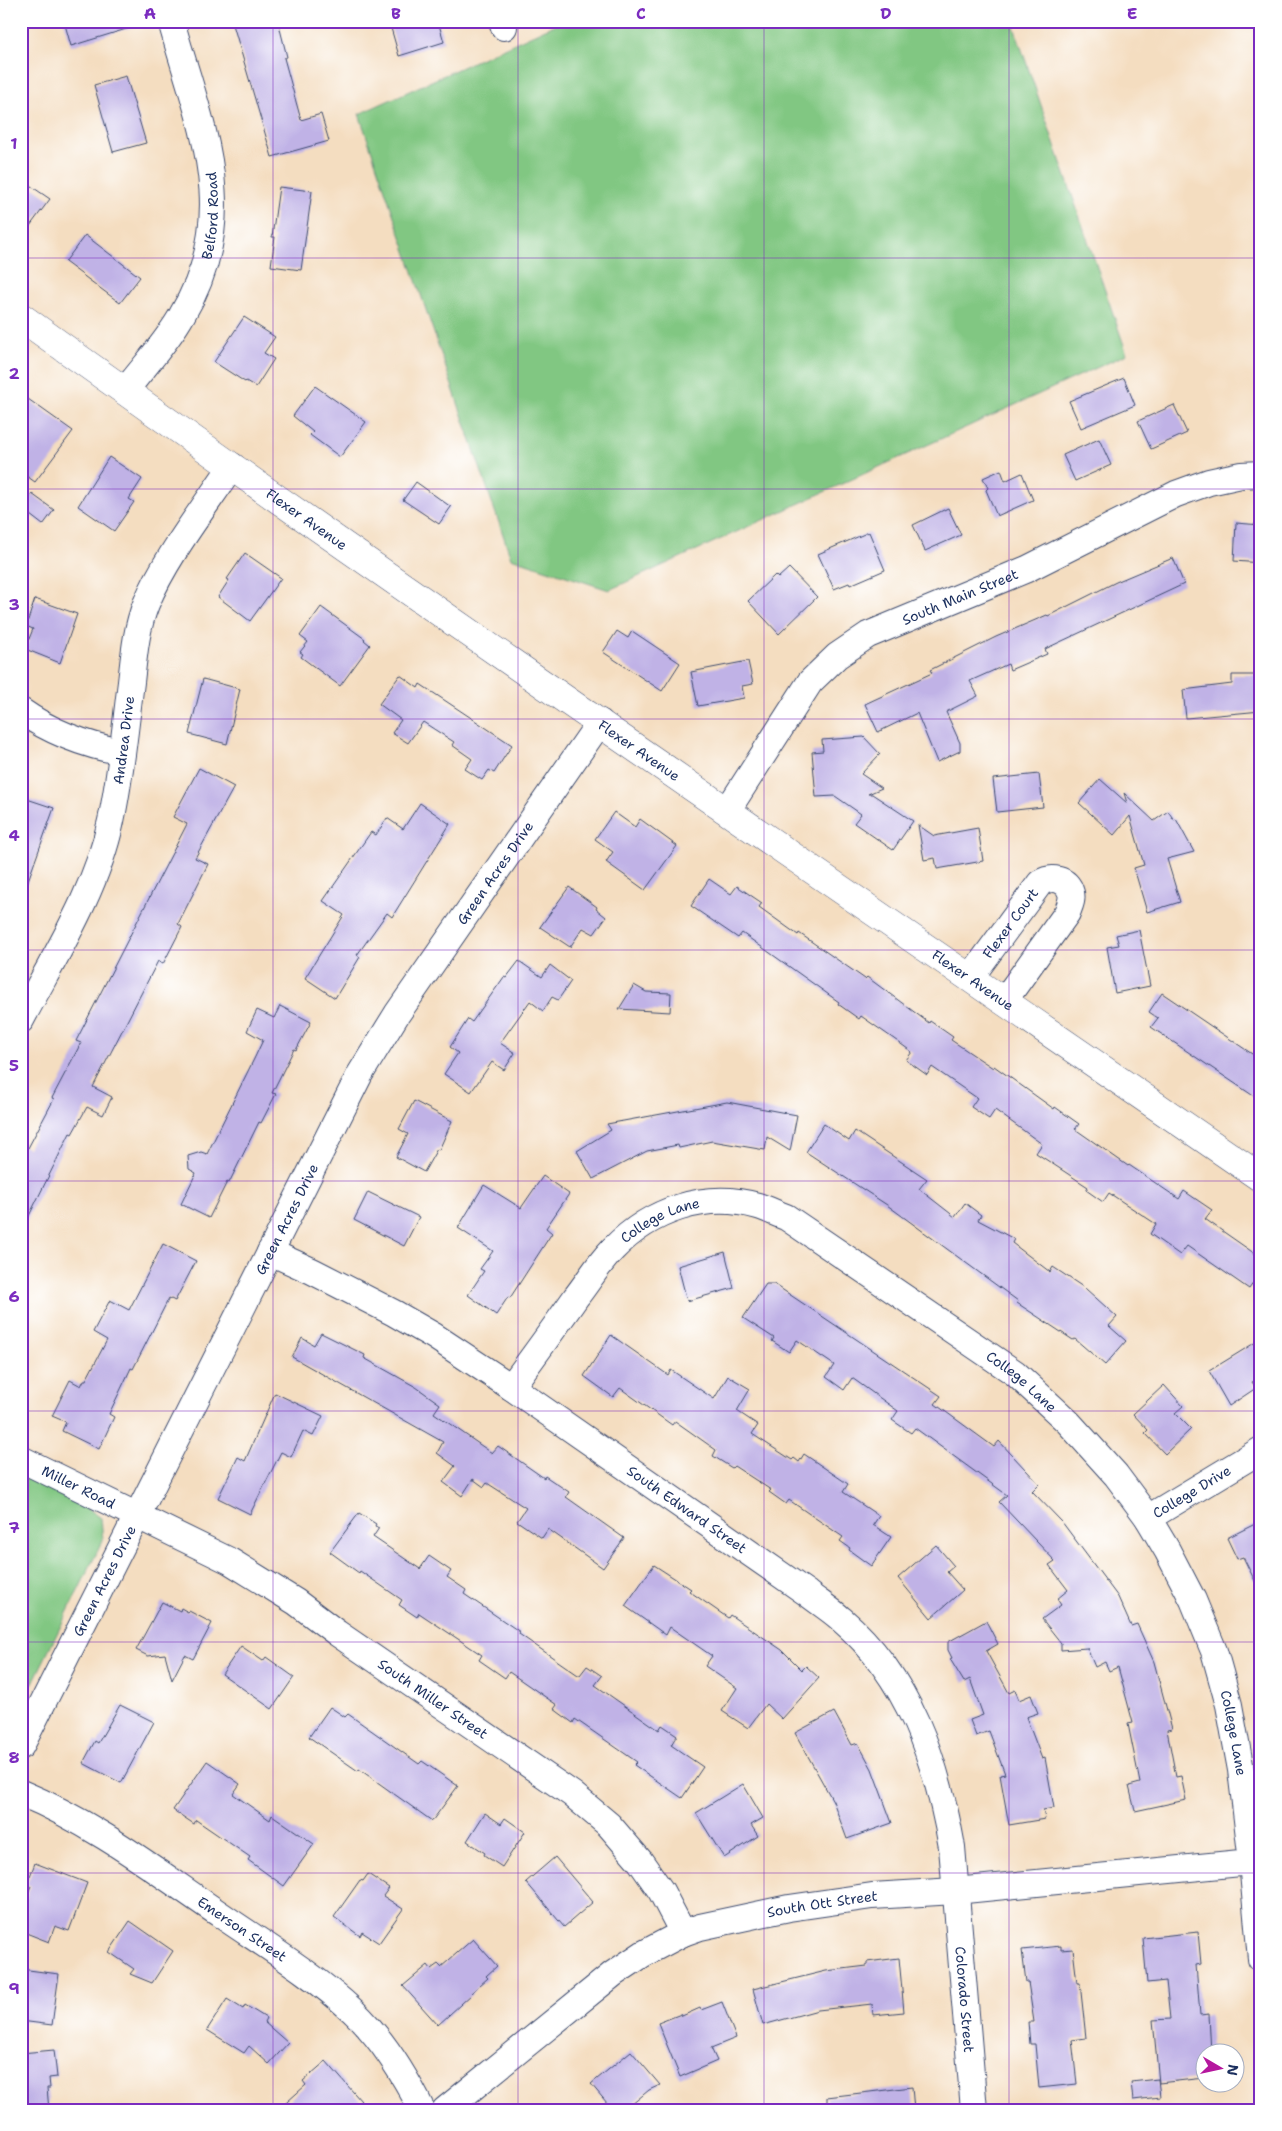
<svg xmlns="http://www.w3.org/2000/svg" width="1282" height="2131" font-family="'Shantell Sans',sans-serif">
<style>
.green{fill:#81c782;stroke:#4e7b70}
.building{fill:#c0b2e6}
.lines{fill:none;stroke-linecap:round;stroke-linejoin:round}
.street-casing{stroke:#3c496d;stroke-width:28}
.secondary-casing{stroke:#3c496d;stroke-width:29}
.street{stroke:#fff;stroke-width:26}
.secondary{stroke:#fff;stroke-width:28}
.grid{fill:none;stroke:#7b2cbf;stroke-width:1;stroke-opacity:0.55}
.labels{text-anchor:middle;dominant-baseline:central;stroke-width:4;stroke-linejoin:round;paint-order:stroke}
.street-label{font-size:14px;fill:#1b2f5e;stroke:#fff}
.neatline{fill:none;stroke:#7b2cbf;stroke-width:2}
.grid-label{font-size:16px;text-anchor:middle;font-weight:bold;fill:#7b2cbf}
</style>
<rect width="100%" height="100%" fill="#fff"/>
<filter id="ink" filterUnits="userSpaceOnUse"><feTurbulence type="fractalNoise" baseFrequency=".02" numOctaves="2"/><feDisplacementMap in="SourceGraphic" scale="10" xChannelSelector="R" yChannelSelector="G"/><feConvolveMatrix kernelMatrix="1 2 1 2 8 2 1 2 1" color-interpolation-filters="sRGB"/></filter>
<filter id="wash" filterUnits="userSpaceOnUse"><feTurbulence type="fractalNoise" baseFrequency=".0096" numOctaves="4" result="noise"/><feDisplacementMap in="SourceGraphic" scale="20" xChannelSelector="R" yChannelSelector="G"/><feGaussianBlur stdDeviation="1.12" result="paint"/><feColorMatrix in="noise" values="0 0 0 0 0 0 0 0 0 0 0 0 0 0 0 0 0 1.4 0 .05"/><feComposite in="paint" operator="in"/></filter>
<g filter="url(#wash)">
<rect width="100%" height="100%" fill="#f4ddc0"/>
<path class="green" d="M 563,21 L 1012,21 L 1127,354 L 609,590 L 511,558 L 359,114 Z
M 21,1473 L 75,1499 L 101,1518 L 103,1540 L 21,1707 Z"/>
<g id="blocks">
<path class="building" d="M 64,21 L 135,21 L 136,26 L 71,46 Z
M 232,21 L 278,21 L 287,57 L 284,58 L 301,120 L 321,114 L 329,141 L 272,157 Z
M 389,21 L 438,21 L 444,42 L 399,56 Z
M 126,76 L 146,143 L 113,152 L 94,85 Z
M 28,184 L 50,199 L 21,238 L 21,194 Z
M 279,187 L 312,191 L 301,270 L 271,266 L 275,237 L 272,237 Z
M 85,235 L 140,277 L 120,303 L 65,262 Z
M 244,317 L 275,337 L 264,353 L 274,359 L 256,387 L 246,381 L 245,382 L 214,362 Z
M 1124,378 L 1135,405 L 1081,428 L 1069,401 Z
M 315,386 L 366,422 L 340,457 L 310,435 L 313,432 L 293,416 Z
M 21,394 L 73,431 L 35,482 L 21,472 Z
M 1174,405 L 1187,433 L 1151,449 L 1138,421 Z
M 1099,439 L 1111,465 L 1075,481 L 1063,455 Z
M 109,457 L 142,479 L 129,499 L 134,502 L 114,531 L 78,506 Z
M 1001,470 L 1005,481 L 1022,473 L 1033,500 L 997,516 L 986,490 L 988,488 L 983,478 Z
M 416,482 L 451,507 L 439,524 L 403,500 Z
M 32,494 L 54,510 L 43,525 L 21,508 Z
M 948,508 L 961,535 L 925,551 L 913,525 Z
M 1236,523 L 1261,525 L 1261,563 L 1234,561 Z
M 869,532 L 885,570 L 850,585 L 849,583 L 834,589 L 818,554 Z
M 245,553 L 281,578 L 250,621 L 218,597 L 229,580 L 227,579 Z
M 1173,558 L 1184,584 L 1045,649 L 1047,654 L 1010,670 L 1008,664 L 970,681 L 978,696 L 946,712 L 960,743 L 960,751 L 937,762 L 917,713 L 878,732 L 865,704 L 932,673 L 930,670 L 996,637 L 1047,615 L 1048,616 L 1116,582 Z
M 789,568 L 817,597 L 779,634 L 748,601 L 775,575 L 778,578 Z
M 35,599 L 77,614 L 60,663 L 25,649 L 33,629 L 26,626 Z
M 321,607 L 365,639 L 364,640 L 370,645 L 340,686 L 301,657 L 303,654 L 300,652 L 308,642 L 300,636 Z
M 617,631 L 628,638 L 632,631 L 680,663 L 662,691 L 603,652 Z
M 748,661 L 753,684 L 742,686 L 744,698 L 698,706 L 691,672 Z
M 400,675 L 418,688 L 420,684 L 512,745 L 494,773 L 489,770 L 482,780 L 465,769 L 472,759 L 452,745 L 454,742 L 423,722 L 408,743 L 392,733 L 401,720 L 379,704 Z
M 1232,675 L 1261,675 L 1261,711 L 1186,718 L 1183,690 L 1232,684 Z
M 203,679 L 240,689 L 227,744 L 189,734 Z
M 864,737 L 880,754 L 861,774 L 882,788 L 868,794 L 872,794 L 913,821 L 893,850 L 854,823 L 861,814 L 835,796 L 816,797 L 812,752 L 823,751 L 822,740 Z
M 199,768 L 234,787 L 195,858 L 208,864 L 178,924 L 182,927 L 163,964 L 158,961 L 93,1087 L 112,1097 L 103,1115 L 87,1107 L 72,1134 L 70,1133 L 21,1232 L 21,1145 L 28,1148 L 54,1099 L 52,1098 L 81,1043 L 76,1041 L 187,824 L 173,817 Z
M 1039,774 L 1043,807 L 997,812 L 993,779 Z
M 1100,779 L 1127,803 L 1124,793 L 1154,821 L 1168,811 L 1174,820 L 1176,819 L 1194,852 L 1167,859 L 1180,902 L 1147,912 L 1134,868 L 1144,865 L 1130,816 L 1114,835 L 1079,803 Z
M 21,797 L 54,808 L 25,889 L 21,889 Z
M 420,803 L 450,824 L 392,917 L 387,913 L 357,955 L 360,957 L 335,998 L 305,978 L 344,915 L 323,901 L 371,832 L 376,835 L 387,818 L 403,829 Z
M 614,812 L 635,827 L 640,819 L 677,846 L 645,890 L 606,862 L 613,852 L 595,839 Z
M 918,825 L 934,836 L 978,828 L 983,861 L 937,869 L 935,858 L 924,860 Z
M 709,879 L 731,894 L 737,886 L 762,903 L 759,907 L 798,935 L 799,933 L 865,979 L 867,977 L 929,1023 L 930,1021 L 953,1037 L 951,1040 L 993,1068 L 994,1066 L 1054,1109 L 1055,1107 L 1079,1124 L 1075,1129 L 1128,1166 L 1129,1165 L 1179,1199 L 1184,1191 L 1212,1210 L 1205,1219 L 1261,1258 L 1261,1272 L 1249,1289 L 1187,1246 L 1180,1255 L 1150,1234 L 1156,1224 L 1109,1193 L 1103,1202 L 1086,1190 L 1088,1187 L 1036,1153 L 1042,1144 L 995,1110 L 989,1119 L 971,1107 L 977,1098 L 932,1067 L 927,1075 L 906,1060 L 912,1052 L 894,1039 L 861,1016 L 859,1019 L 838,1004 L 839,1002 L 742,933 L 738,938 L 691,906 Z
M 569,887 L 597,907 L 596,909 L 606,917 L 594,934 L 583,928 L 570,947 L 540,927 Z
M 1139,930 L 1150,986 L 1115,993 L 1107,947 L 1119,945 L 1116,935 Z
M 519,961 L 542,977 L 550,965 L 571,981 L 558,1000 L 552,997 L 543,1011 L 530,1001 L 500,1043 L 515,1053 L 504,1070 L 492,1062 L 471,1092 L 444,1074 L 458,1053 L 450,1047 L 468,1019 L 472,1022 L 504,977 L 506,978 Z
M 634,985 L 646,992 L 671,993 L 670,1012 L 619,1009 Z
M 1162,993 L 1261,1060 L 1261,1101 L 1151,1027 L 1158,1018 L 1149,1012 Z
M 280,1006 L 311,1022 L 296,1050 L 294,1049 L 272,1093 L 276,1094 L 261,1123 L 259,1122 L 229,1183 L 227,1182 L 209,1218 L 181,1204 L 196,1173 L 189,1169 L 188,1156 L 201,1152 L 207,1154 L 255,1057 L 263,1040 L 247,1031 L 257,1010 L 274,1018 Z
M 414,1101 L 452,1121 L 439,1150 L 437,1149 L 424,1172 L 396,1157 L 408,1134 L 399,1129 Z
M 727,1102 L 797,1115 L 790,1151 L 767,1137 L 765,1150 L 712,1141 L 679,1148 L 678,1145 L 647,1151 L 593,1179 L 577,1151 L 611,1130 L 607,1124 Z
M 824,1124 L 849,1141 L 855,1131 L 927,1179 L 919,1189 L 955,1217 L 965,1203 L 981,1215 L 978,1220 L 1014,1239 L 1012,1243 L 1050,1272 L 1053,1267 L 1086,1289 L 1117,1317 L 1109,1326 L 1126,1341 L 1105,1365 L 1075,1339 L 1073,1340 L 1017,1303 L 1018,1301 L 887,1205 L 806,1152 Z
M 543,1176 L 569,1194 L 546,1228 L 552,1233 L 510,1298 L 508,1297 L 496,1315 L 468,1295 L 484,1271 L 480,1269 L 493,1251 L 458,1228 L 484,1185 L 521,1208 Z
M 368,1192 L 419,1217 L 404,1246 L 354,1220 Z
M 163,1244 L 196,1261 L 175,1301 L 169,1298 L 133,1369 L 131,1368 L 109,1414 L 114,1417 L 99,1449 L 62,1431 L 66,1422 L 52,1416 L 70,1380 L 81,1386 L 84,1380 L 86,1380 L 107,1340 L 93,1332 L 110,1300 L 129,1310 Z
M 725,1252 L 734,1288 L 687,1301 L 678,1266 Z
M 766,1284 L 774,1284 L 941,1396 L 935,1404 L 994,1447 L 999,1441 L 1039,1484 L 1032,1491 L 1062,1522 L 1118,1597 L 1131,1626 L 1137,1624 L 1154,1662 L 1172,1729 L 1167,1730 L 1176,1777 L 1181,1776 L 1186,1800 L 1135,1811 L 1129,1786 L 1140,1783 L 1128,1724 L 1133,1723 L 1118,1667 L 1109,1671 L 1105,1662 L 1095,1667 L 1087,1648 L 1061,1650 L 1061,1643 L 1042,1619 L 1061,1605 L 1057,1599 L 1068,1590 L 1049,1565 L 1055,1561 L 999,1502 L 1007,1495 L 915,1428 L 911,1433 L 892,1420 L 898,1411 L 852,1378 L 844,1390 L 826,1377 L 834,1365 L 797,1340 L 789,1352 L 772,1341 L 774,1338 L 743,1318 Z
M 321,1333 L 365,1355 L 364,1358 L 416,1387 L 440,1404 L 434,1413 L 492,1453 L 498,1446 L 544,1478 L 545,1476 L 569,1492 L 566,1497 L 624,1538 L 603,1568 L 548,1529 L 542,1538 L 517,1521 L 526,1508 L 487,1483 L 484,1487 L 473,1479 L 462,1496 L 443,1482 L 455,1466 L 437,1453 L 443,1442 L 292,1357 L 302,1338 L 314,1345 Z
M 611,1335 L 668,1375 L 671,1370 L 714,1399 L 728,1376 L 750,1389 L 737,1411 L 758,1425 L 752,1434 L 792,1460 L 794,1458 L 799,1462 L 804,1454 L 848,1484 L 843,1492 L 879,1516 L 873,1525 L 891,1537 L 871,1566 L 849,1550 L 850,1548 L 840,1541 L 843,1537 L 789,1500 L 786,1504 L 769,1492 L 771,1490 L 734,1466 L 732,1468 L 713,1456 L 716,1450 L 675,1421 L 672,1425 L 620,1388 L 613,1397 L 584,1376 Z
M 1261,1339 L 1261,1377 L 1252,1382 L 1256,1388 L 1229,1406 L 1209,1371 Z
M 1164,1385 L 1183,1406 L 1175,1413 L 1191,1429 L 1165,1454 L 1145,1433 L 1148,1430 L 1133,1414 Z
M 275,1393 L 323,1416 L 313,1436 L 303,1431 L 291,1457 L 281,1452 L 250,1514 L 218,1498 L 238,1457 L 245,1461 Z
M 359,1513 L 376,1524 L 375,1526 L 379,1528 L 373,1537 L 420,1569 L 429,1556 L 451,1571 L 447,1577 L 466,1590 L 464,1594 L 520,1632 L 519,1634 L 578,1675 L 580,1675 L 587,1666 L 602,1676 L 595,1685 L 659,1730 L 662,1725 L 677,1735 L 671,1745 L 703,1767 L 682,1798 L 634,1765 L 637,1762 L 575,1719 L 573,1723 L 554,1709 L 557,1705 L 509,1672 L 505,1678 L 479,1660 L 482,1655 L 419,1613 L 417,1617 L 399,1605 L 402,1600 L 360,1571 L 359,1573 L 330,1552 Z
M 1261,1521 L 1261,1593 L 1243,1557 L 1237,1559 L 1227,1538 Z
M 936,1545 L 954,1566 L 947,1572 L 963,1590 L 931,1618 L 898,1578 Z
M 654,1565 L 691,1589 L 689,1591 L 728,1618 L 730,1615 L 782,1650 L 802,1670 L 806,1666 L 819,1678 L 782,1719 L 766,1704 L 748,1728 L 722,1711 L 737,1688 L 705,1666 L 712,1656 L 670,1627 L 666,1635 L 625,1606 Z
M 162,1602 L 180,1611 L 181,1608 L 188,1612 L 189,1611 L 212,1623 L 193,1659 L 185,1655 L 172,1680 L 165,1654 L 148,1656 L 136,1650 Z
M 986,1621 L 998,1644 L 986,1651 L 1009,1693 L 1015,1690 L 1019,1700 L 1031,1695 L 1038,1713 L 1026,1717 L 1042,1759 L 1045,1758 L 1054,1808 L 1043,1810 L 1045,1819 L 1009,1825 L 1000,1775 L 1005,1774 L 989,1731 L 976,1736 L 970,1720 L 983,1715 L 970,1679 L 964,1682 L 950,1659 L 952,1658 L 948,1650 L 948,1642 Z
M 241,1646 L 263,1661 L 266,1657 L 294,1677 L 272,1709 L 222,1674 Z
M 120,1705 L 154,1722 L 121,1783 L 83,1763 L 95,1741 L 98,1743 Z
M 330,1707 L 345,1717 L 348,1714 L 419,1764 L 422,1761 L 458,1786 L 432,1821 L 359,1769 L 358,1771 L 309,1737 Z
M 834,1712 L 852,1745 L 858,1743 L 872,1769 L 892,1823 L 847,1839 L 833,1801 L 795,1733 Z
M 207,1761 L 240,1784 L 233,1794 L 270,1820 L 272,1815 L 314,1844 L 284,1886 L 248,1860 L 250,1857 L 196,1820 L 194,1824 L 173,1810 Z
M 743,1784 L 763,1818 L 751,1825 L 758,1836 L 724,1858 L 696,1813 Z
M 485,1813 L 501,1824 L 505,1818 L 525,1832 L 502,1867 L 484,1855 L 485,1853 L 467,1841 Z
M 555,1857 L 593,1902 L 564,1927 L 526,1882 Z
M 35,1863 L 87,1883 L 69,1931 L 55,1926 L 49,1942 L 21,1931 L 21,1909 L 31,1886 L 27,1884 Z
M 368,1874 L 389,1888 L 383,1896 L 403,1909 L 379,1943 L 362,1932 L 360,1936 L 334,1917 L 360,1880 L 363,1881 Z
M 130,1921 L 173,1951 L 152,1983 L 130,1974 L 134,1969 L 109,1952 Z
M 1198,1932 L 1201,1964 L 1196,1965 L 1200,2015 L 1209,2014 L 1211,2054 L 1204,2054 L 1204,2078 L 1159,2083 L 1153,2020 L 1170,2019 L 1166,1981 L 1147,1983 L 1143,1938 Z
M 473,1939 L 497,1966 L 486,1976 L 488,1978 L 471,1993 L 472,1994 L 438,2025 L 403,1986 L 428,1965 L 431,1969 L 438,1964 L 441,1967 Z
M 1061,1946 L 1061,1950 L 1073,1949 L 1077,1983 L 1080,1983 L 1086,2038 L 1072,2040 L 1077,2084 L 1039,2088 L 1035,2044 L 1030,2044 L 1028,2022 L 1034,2022 L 1028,1982 L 1026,1982 L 1022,1950 Z
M 899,1958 L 904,2012 L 873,2015 L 872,2004 L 818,2010 L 763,2025 L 753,1989 L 826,1971 L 867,1966 L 867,1962 Z
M 21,1969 L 59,1974 L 52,2025 L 21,2021 Z
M 227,1999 L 243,2009 L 245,2005 L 266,2018 L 264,2022 L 288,2043 L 269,2064 L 249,2046 L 244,2053 L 207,2030 Z
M 722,2002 L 736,2038 L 711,2048 L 717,2061 L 680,2077 L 658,2023 L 681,2014 L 682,2016 L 700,2008 L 701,2010 Z
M 54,2050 L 57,2077 L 49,2078 L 50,2088 L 47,2088 L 49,2110 L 21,2110 L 21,2053 Z
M 631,2051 L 660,2085 L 649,2090 L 625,2110 L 613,2110 L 591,2084 Z
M 326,2061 L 361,2101 L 351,2110 L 278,2110 L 306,2085 L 303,2081 Z
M 1158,2079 L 1160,2097 L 1133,2100 L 1131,2082 Z
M 912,2087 L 914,2110 L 827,2110 L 827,2097 Z"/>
</g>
</g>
<g filter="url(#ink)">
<use href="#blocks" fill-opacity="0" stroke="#3c496d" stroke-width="1"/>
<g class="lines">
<defs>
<g id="street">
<path d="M 502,21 L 504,27"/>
<path id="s1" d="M 125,391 C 144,366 167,342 182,315 C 243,213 200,125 171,21"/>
<path d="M 21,711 C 52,733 85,745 122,752"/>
<path id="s2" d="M 727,811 L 810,682 L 837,656 L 868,635 L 1027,569 L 1176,494 L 1209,482 L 1241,475 L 1261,474"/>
<path id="s3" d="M 970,978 L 1040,883 C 1051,876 1067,878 1071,893 C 1073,900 1069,907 1067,913 L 1004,1001"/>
<path id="s4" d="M 21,1020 C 54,957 96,892 111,821 C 121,775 125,728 131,682 C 134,656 136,629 146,604 C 165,558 204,508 232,466"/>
<path id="s5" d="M 270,1252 L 312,1271 L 394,1313 L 434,1336 L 511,1387 L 807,1593 C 818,1602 830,1609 841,1619 C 909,1677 937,1762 952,1847 L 974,2110"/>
<path id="s6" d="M 511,1387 C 533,1357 555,1327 576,1297 C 588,1282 599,1263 613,1249 C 651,1210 705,1191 758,1206 C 768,1209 777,1214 786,1217 L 1015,1373 L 1068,1422 L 1116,1475 L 1148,1518 L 1167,1550 L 1193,1600 L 1214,1651 L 1229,1705 L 1241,1770 L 1252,1862 L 1261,1959"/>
<path id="s7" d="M 21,1459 L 230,1561 L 296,1602 L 337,1633 L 572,1794 L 609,1825 L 640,1861 L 661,1891 L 683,1933"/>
<path id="s8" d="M 1148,1518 L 1261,1450"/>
<path id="s9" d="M 21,1746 L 360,1074 L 397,1014 L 600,722"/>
<path id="s10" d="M 21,1793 C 94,1823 156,1871 221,1915 C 266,1946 313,1974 353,2011 C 383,2039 404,2074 422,2110"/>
<path id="s11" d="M 445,2110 L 613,1974 L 643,1954 L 683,1933 L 700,1927 L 789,1908 L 872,1896 L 955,1891 L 1261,1861"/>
</g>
<g id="secondary">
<path id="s12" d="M 21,317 C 430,610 847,893 1261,1178"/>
</g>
</defs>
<use href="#street" class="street-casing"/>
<use href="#secondary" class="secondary-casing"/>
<use href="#street" class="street"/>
<use href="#secondary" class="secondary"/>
</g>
</g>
<path class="grid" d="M 273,21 L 273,2110M 518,21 L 518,2110M 764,21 L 764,2110M 1009,21 L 1009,2110M 21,258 L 1261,258M 21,489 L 1261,489M 21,719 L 1261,719M 21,950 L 1261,950M 21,1181 L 1261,1181M 21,1411 L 1261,1411M 21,1642 L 1261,1642M 21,1873 L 1261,1873"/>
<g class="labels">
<g class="street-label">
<text stroke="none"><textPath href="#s1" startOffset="200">Belford Road</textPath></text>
<text stroke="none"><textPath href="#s12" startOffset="350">Flexer Avenue</textPath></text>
<text stroke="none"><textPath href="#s2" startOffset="328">South Main Street</textPath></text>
<text stroke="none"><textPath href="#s4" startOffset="301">Andrea Drive</textPath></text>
<text stroke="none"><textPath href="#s12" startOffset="755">Flexer Avenue</textPath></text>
<text stroke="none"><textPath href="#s9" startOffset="995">Green Acres Drive</textPath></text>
<text stroke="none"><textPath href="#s3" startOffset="68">Flexer Court</textPath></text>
<text stroke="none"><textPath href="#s12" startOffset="1160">Flexer Avenue</textPath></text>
<text stroke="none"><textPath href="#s9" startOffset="590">Green Acres Drive</textPath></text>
<text stroke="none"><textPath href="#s6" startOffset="228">College Lane</textPath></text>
<text stroke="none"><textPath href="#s6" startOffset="648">College Lane</textPath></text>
<text stroke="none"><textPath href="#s7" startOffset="64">Miller Road</textPath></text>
<text stroke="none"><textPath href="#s8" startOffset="51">College Drive</textPath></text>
<text stroke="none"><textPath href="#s5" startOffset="491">South Edward Street</textPath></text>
<text stroke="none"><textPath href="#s9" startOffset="185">Green Acres Drive</textPath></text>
<text stroke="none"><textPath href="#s7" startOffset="478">South Miller Street</textPath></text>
<text stroke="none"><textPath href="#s6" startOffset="1068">College Lane</textPath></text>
<text stroke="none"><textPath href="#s11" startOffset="440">South Ott Street</textPath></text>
<text stroke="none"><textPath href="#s10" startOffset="260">Emerson Street</textPath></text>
<text stroke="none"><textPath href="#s5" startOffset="1092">Colorado Street</textPath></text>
</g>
</g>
<rect width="1282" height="2131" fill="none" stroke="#fff" stroke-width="55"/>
<g transform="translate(1220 2068) rotate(99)"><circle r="24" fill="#ffffff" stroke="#a4acbf"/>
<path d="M0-4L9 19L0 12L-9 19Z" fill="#b5179e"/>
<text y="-8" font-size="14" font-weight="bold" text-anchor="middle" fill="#1b2f5e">N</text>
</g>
<rect x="28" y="28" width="1226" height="2076" class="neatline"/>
<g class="grid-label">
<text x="150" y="19">A</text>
<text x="396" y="19">B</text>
<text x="641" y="19">C</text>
<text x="886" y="19">D</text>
<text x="1132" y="19">E</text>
<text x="14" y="149">1</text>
<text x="14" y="379">2</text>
<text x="14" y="610">3</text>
<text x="14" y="841">4</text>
<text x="14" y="1071">5</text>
<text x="14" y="1302">6</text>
<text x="14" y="1533">7</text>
<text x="14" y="1763">8</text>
<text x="14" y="1994">9</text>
</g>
</svg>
